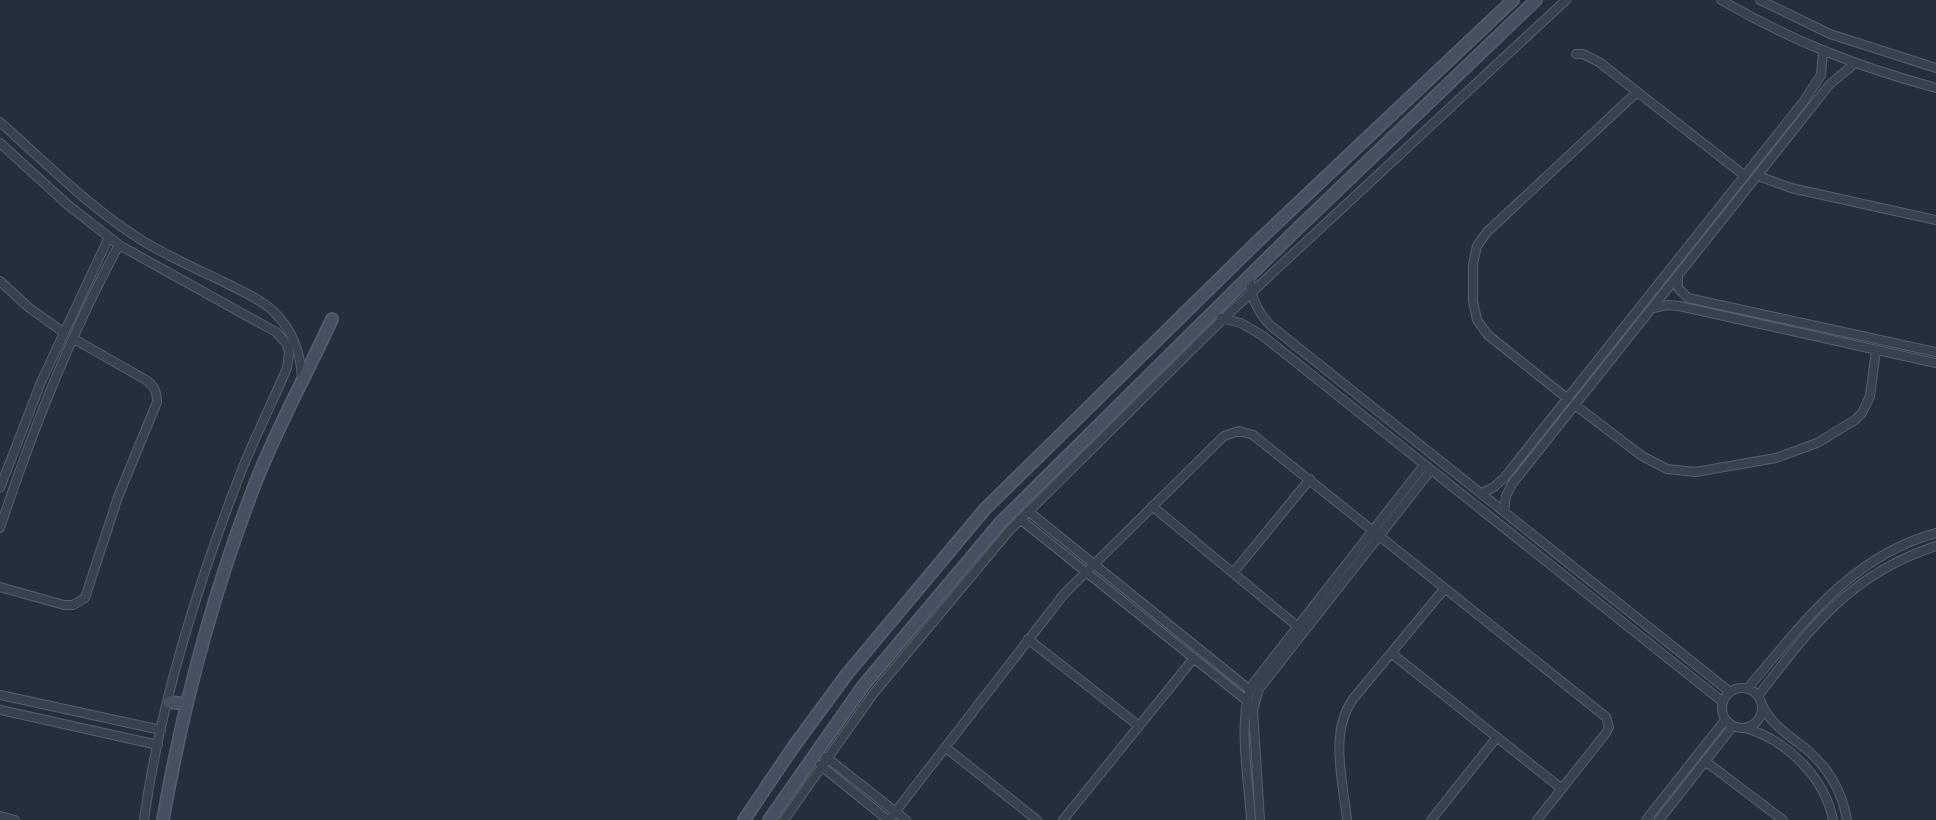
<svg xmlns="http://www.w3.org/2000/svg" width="1936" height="820" font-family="Commissioner,sans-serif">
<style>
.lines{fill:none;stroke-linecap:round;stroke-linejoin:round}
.street-casing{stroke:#565f6c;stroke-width:10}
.secondary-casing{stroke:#565f6c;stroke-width:14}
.street{stroke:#38414e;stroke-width:8}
.secondary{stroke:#465061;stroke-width:11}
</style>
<rect width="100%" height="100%" fill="#242f3e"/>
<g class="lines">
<defs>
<path id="street" d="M 1721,0 C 1794,42 1856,66 1936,88
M 1760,0 L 1830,34 L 1936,68
M 1576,54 L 1583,54 L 1599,62 L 1745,176
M 0,122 C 46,163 90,208 143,241 C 169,257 197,269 224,282 C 241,291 259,298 273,311 C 292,329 301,353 302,379
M 0,143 L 68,205 L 119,245 L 276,332 L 287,344 L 289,353 L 287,368 C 272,403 255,437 241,472 C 198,583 160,703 144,820
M 1758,176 L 1791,188 L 1936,220
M 1250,276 C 1250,296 1257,312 1271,326 L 1730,692
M 1678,276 L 1678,288 L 1688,298 L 1936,352
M 0,281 L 28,307 L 63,332
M 1653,308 L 1668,305 L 1679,306 L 1936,363
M 1221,318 L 1241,323 L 1263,336 L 1723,702
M 1568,399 L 1488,335 L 1477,320 L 1473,301 L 1473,264 L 1477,246 L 1487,232 L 1636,93
M 1575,405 L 1642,456 L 1667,469 L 1695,472 L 1776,458 L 1817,443 L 1855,420 L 1862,413 L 1870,396 L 1876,350
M 0,488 L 41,382 L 109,237
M 1482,493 L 1494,487 L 1504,478 L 1804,101 L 1821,75 L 1823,52
M 1152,506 L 1297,626
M 1028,511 L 1250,690
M 1504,511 L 1506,496 L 1512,484 L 1830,84 L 1854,64
M 1020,519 L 1246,700
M 0,528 C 32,431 70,335 119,245
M 1233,573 L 1310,479
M 0,587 L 64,605 L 73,605 L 85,598 L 118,497 L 157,402 C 157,391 154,386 146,380 L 74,339
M 1028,639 L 1139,726
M 1391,653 L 1562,789
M1722 708a20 20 0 1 1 40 0a20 20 0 1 1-40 0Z
M 1747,689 C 1802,625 1850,556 1936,533
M 0,695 L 161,730
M 1758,696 C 1811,627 1850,574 1936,546
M 1762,705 C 1771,724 1788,735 1805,748 C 1828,767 1842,791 1847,820
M 0,710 L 158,745
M 1745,728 C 1787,740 1825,778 1833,820
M 945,747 L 1037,820
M 826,757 L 906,820
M 1705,761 L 1783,820
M 820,765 L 888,820
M 0,816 L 15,820
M 784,820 L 873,694 L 1009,531 L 1223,319 L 1566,0
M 889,820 L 1064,594 L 1224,436 L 1239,431 L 1253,435 L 1606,717 L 1609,727 L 1606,733 L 1537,820
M 1063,820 L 1194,658
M 1251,820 C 1249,783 1237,719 1252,685 L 1424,465
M 1260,820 L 1253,710 L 1259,689 L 1431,470
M 1347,820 C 1343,781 1329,733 1353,699 L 1445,588
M 1431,820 L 1497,737
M 1646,820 L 1725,720
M 1659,820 L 1733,726"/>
<path id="secondary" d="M 169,702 L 186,704
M 163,820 C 183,705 213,593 255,484 C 277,427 307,374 332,319
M 744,820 L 794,746 L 847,674 L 985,509 L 1257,242 L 1513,0
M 769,820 L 863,686 L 1000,523 L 1294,232 L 1536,0"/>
</defs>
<use href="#street" class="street-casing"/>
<use href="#secondary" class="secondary-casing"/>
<use href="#street" class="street"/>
<use href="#secondary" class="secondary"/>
</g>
</svg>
